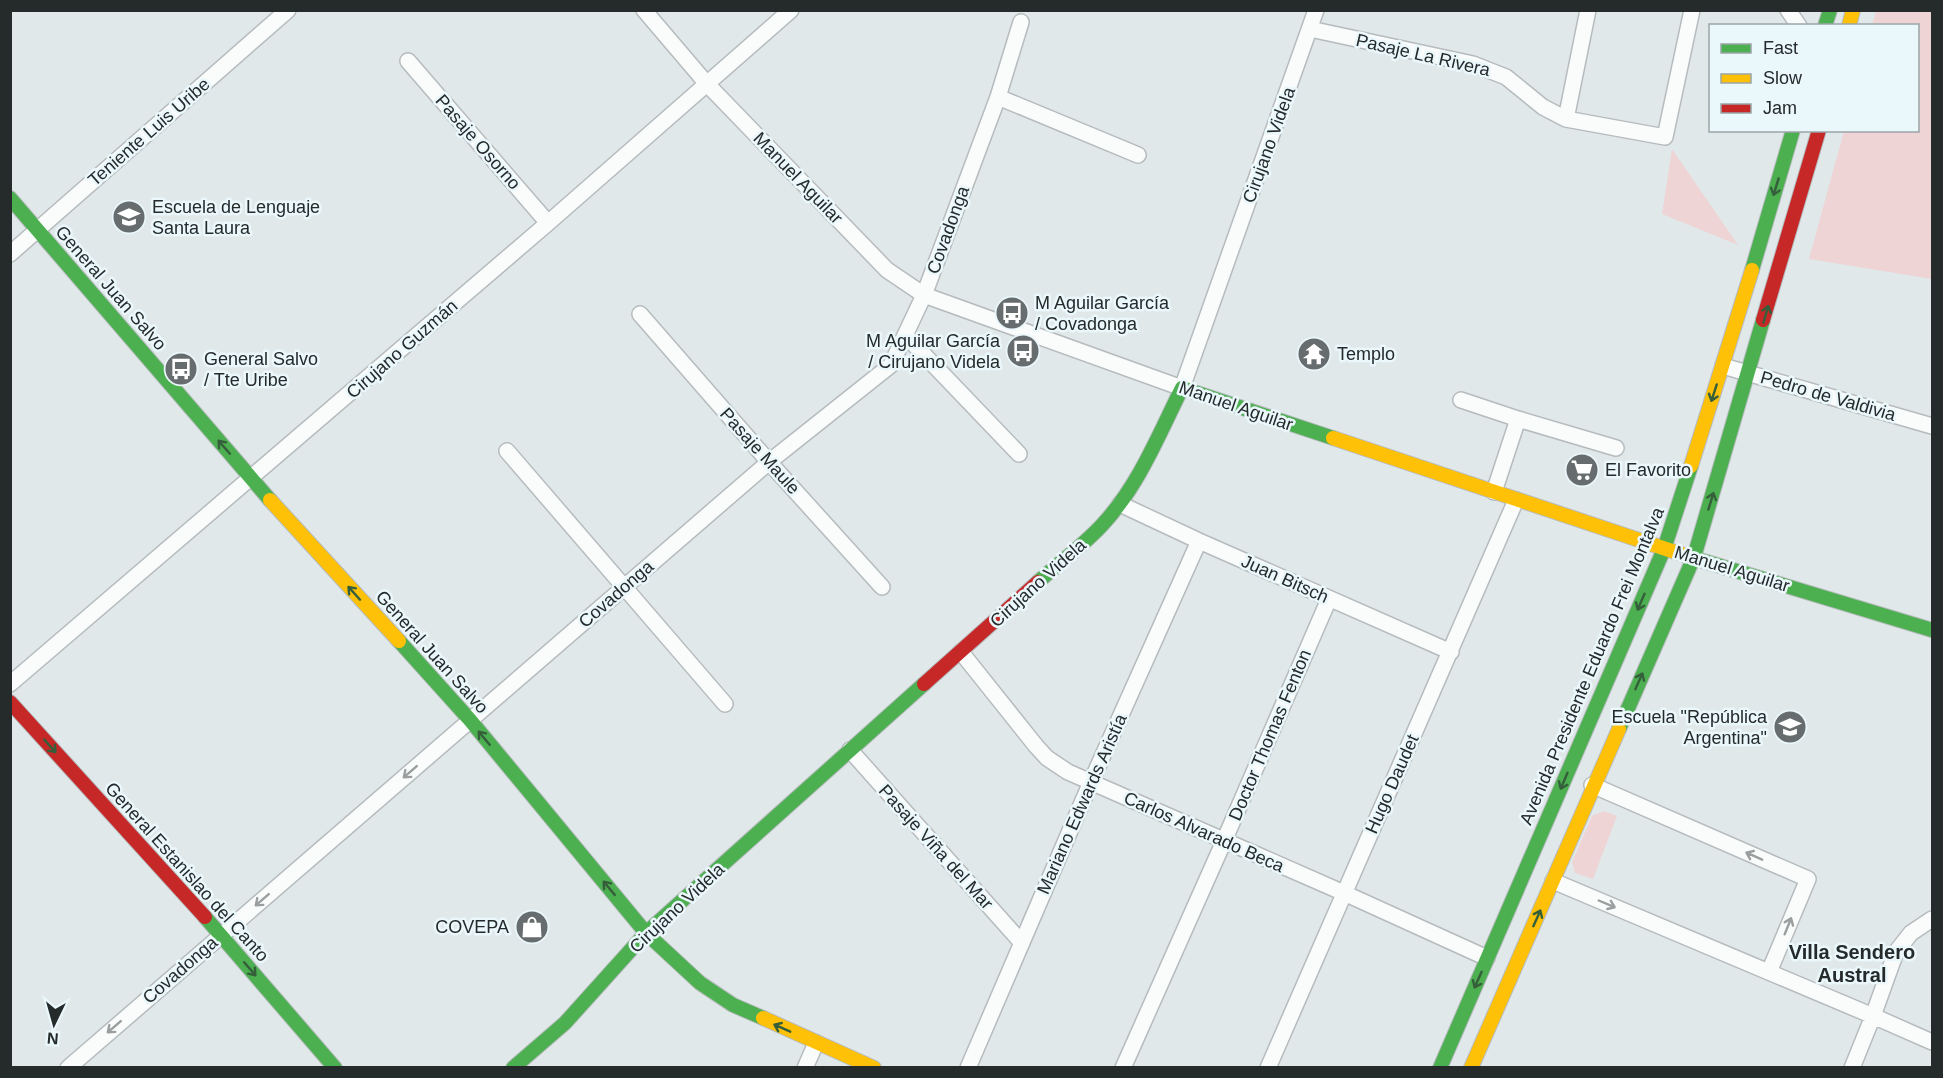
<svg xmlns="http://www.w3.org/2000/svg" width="1943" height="1078" font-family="Helvetica,sans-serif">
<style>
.green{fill:#eed4d5}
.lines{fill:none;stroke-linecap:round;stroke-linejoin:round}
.street-casing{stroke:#b6bbbd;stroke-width:18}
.fast-casing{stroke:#b6bbbd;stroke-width:16}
.slow-casing{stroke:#b6bbbd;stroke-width:16}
.jam-casing{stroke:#b6bbbd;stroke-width:16}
.street{stroke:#fafcfc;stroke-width:15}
.fast{stroke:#4caf50;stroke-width:14}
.slow{stroke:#ffc107;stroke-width:14}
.jam{stroke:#c62828;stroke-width:14}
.oneway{stroke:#355f3a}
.oneway2{stroke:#9a9e9e}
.labels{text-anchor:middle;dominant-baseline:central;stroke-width:5;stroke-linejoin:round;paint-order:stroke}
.street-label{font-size:18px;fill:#252a2b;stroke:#eaf7fb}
.poi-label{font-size:18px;fill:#252a2b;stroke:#eaf7fb;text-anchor:start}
.neighbourhood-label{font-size:20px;font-weight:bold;fill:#252a2b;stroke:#eaf7fb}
</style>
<rect width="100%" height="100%" fill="#e1e8ea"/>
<path class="green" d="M 1876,11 L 1932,11 L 1932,279 L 1809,259 L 1844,131 L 1918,130 L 1918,26 L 1872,25 Z
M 1672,149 L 1738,245 L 1662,214 Z
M 1604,811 L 1617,816 L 1593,879 L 1575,873 L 1572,862 L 1592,816 Z"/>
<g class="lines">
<defs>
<path id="street" d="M 644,10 L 707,84 L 887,270 L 924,295 L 1182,388 L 1316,10
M 1788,10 L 1799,26
M 1310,29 L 1473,64 L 1506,77 L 1543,107 L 1566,119 L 1665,137 L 1692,10
M 408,61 L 548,223
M 998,97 L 1138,155
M 1566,119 L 1588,10
M 10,254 L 288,10
M 640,314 L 769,462 L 882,587
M 906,336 L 1019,454
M 1723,366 L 1932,426
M 1461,400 L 1518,419 L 1616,448
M 507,451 L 725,704
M 1494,492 L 1518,419
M 1120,504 L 1199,541 L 1451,652
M 961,652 L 1036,746 L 1047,758 L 1068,772 L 1344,893 L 1487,958
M 10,684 L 548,223 L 791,10
M 850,750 L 1022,943
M 1592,785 L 1808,879 L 1769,972
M 1553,881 L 1873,1016 L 1932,1042
M 68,1068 L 769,462 L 891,365 L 924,295 L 998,97 L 1021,22
M 805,1068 L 816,1043
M 968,1068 L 1091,782 L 1199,541
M 1123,1068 L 1224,841 L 1329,599
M 1268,1068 L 1516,500
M 1852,1068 L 1873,1016 L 1896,952 L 1911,933 L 1932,919"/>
<path id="fast" d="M 1825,26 L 1830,10
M 10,198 L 270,500
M 1752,270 L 1793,130
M 1687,556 L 1932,630
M 1038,582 C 1059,563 1084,545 1103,524 C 1139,485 1159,434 1182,388 L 1333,438
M 399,641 L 470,720 L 646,933 L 700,983 L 733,1005 L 763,1018
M 1619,729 L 1694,557 L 1763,320
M 205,917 L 335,1068
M 513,1068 L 565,1023 L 646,933 L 924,684
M 1440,1068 L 1664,549 L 1691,466"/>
<path id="slow" d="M 1849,26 L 1853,10
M 1333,438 L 1687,556
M 1691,466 L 1752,270
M 270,500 L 399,641
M 763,1018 L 874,1068
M 1471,1068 L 1619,729"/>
<path id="jam" d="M 1763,320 L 1819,130
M 924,684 L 1038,582
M 10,702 L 205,917"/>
</defs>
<use href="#street" class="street-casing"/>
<use href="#fast" class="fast-casing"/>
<use href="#slow" class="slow-casing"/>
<use href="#jam" class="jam-casing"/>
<use href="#street" class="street"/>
<use href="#fast" class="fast"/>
<use href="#slow" class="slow"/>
<use href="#jam" class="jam"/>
</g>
<defs><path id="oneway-shaft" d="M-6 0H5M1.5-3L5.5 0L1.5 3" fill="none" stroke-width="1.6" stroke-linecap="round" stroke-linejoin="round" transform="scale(1.5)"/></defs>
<g class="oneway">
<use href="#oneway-shaft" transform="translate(1776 187) rotate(107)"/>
<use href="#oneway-shaft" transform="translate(1766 314) rotate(-74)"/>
<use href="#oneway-shaft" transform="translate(1714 393) rotate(108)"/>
<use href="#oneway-shaft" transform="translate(224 447) rotate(-131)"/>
<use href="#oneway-shaft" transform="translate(1711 501) rotate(-73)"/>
<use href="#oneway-shaft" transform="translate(354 593) rotate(-132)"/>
<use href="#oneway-shaft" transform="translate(1641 602) rotate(113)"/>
<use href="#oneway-shaft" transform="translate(1639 681) rotate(-66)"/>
<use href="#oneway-shaft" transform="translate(484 738) rotate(-130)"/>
<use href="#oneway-shaft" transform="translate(50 746) rotate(48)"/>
<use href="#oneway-shaft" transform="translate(1564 781) rotate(113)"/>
<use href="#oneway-shaft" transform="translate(609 888) rotate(-130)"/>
<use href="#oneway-shaft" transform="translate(1537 918) rotate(-66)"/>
<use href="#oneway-shaft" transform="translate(250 969) rotate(49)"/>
<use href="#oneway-shaft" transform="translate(1478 980) rotate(114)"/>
<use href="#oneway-shaft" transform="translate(782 1028) rotate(-156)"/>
</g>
<g class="oneway2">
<use href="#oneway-shaft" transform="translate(410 772) rotate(139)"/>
<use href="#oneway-shaft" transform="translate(1754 856) rotate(-156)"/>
<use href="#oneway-shaft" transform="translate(262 900) rotate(139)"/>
<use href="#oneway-shaft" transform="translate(1607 904) rotate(23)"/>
<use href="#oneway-shaft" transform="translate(1788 926) rotate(-68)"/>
<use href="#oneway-shaft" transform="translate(114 1027) rotate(139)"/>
</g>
<defs>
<symbol id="school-disc" viewBox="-11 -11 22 22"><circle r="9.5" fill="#676c6e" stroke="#eaf7fb"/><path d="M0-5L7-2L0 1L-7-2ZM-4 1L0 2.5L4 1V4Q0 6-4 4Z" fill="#fff"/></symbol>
<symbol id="bus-disc" viewBox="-11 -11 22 22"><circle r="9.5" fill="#676c6e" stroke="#eaf7fb"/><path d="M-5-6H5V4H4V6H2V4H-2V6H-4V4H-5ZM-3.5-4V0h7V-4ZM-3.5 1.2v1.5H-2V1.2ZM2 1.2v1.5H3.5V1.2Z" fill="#fff"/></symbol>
<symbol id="temple-disc" viewBox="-11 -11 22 22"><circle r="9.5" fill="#676c6e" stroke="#eaf7fb"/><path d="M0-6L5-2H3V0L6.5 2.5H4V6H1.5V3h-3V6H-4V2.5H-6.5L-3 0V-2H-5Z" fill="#fff"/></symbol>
<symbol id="supermarket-disc" viewBox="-11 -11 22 22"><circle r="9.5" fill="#676c6e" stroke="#eaf7fb"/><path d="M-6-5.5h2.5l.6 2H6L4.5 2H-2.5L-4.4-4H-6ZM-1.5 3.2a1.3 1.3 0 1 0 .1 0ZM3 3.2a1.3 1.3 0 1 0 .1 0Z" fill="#fff"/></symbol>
<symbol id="shop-disc" viewBox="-11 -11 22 22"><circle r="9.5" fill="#676c6e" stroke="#eaf7fb"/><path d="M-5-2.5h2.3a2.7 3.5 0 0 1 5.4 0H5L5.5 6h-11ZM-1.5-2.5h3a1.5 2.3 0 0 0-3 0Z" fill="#fff"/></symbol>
</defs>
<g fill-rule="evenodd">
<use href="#school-disc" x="110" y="198" width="38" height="38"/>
<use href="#bus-disc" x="993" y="294" width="38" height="38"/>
<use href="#bus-disc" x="1004" y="332" width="38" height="38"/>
<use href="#temple-disc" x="1295" y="335" width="38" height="38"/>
<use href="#bus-disc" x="162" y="350" width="38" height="38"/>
<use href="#supermarket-disc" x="1563" y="451" width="38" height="38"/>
<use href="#school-disc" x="1771" y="708" width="38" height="38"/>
<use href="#shop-disc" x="513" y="908" width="38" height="38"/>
</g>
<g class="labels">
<g class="street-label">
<text transform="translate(1423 55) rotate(13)">Pasaje La Rivera</text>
<text transform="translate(149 132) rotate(-41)">Teniente Luis Uribe</text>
<text transform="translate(478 142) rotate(49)">Pasaje Osorno</text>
<text transform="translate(1269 145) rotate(-70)">Cirujano Videla</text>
<text transform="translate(798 178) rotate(46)">Manuel Aguilar</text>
<text transform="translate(948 230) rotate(-70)">Covadonga</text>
<text transform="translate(111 288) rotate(49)">General Juan Salvo</text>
<text transform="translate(402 349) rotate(-41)">Cirujano Guzmán</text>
<text transform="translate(1828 396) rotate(16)">Pedro de Valdivia</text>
<text transform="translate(1236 406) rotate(19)">Manuel Aguilar</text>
<text transform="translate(760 451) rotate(48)">Pasaje Maule</text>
<text transform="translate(1732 569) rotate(17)">Manuel Aguilar</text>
<text transform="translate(1285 579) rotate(24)">Juan Bitsch</text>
<text transform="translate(1038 583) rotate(-42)">Cirujano Videla</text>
<text transform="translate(616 594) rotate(-41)">Covadonga</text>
<text transform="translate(432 652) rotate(48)">General Juan Salvo</text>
<text transform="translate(1592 666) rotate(-67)">Avenida Presidente Eduardo Frei Montalva</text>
<text transform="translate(1270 735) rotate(-67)">Doctor Thomas Fenton</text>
<text transform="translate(1392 784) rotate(-66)">Hugo Daudet</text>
<text transform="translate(1082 804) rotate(-66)">Mariano Edwards Aristía</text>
<text transform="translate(1204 832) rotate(24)">Carlos Alvarado Beca</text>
<text transform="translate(936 847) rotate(48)">Pasaje Viña del Mar</text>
<text transform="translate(187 872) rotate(48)">General Estanislao del Canto</text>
<text transform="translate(677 908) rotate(-43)">Cirujano Videla</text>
<text transform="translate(180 970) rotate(-41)">Covadonga</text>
</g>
<g class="poi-label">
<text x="152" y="207">Escuela de Lenguaje<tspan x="152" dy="21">Santa Laura</tspan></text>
<text x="1035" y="303">M Aguilar García<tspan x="1035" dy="21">/ Covadonga</tspan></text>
<text x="1000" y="341" text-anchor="end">M Aguilar García<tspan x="1000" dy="21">/ Cirujano Videla</tspan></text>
<text x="1337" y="354">Templo</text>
<text x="204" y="359">General Salvo<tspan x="204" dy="21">/ Tte Uribe</tspan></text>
<text x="1605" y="470">El Favorito</text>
<text x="1767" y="717" text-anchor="end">Escuela "República<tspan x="1767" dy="21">Argentina"</tspan></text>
<text x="509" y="927" text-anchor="end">COVEPA</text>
</g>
<g class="neighbourhood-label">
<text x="1852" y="952">Villa Sendero<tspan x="1852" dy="23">Austral</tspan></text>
</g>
</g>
<rect width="1943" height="1078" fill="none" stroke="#252a2b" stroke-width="24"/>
<rect x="1709" y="24" width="210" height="108" fill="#eaf7fb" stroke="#9ba5a8" stroke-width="1.5"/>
<rect x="1721" y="44" width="30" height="9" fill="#4caf50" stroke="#9ba5a8" stroke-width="1.5"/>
<text x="1763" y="54" font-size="18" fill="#252a2b">Fast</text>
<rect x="1721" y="74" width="30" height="9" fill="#ffc107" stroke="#9ba5a8" stroke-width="1.5"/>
<text x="1763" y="84" font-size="18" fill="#252a2b">Slow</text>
<rect x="1721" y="104" width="30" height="9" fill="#c62828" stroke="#9ba5a8" stroke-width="1.5"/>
<text x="1763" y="114" font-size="18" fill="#252a2b">Jam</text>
<g transform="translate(54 1024) rotate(185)" stroke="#eaf7fb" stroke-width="4.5" paint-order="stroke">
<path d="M0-4.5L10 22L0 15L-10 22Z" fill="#252a2b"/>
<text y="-9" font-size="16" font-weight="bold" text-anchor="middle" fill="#252a2b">N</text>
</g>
</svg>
